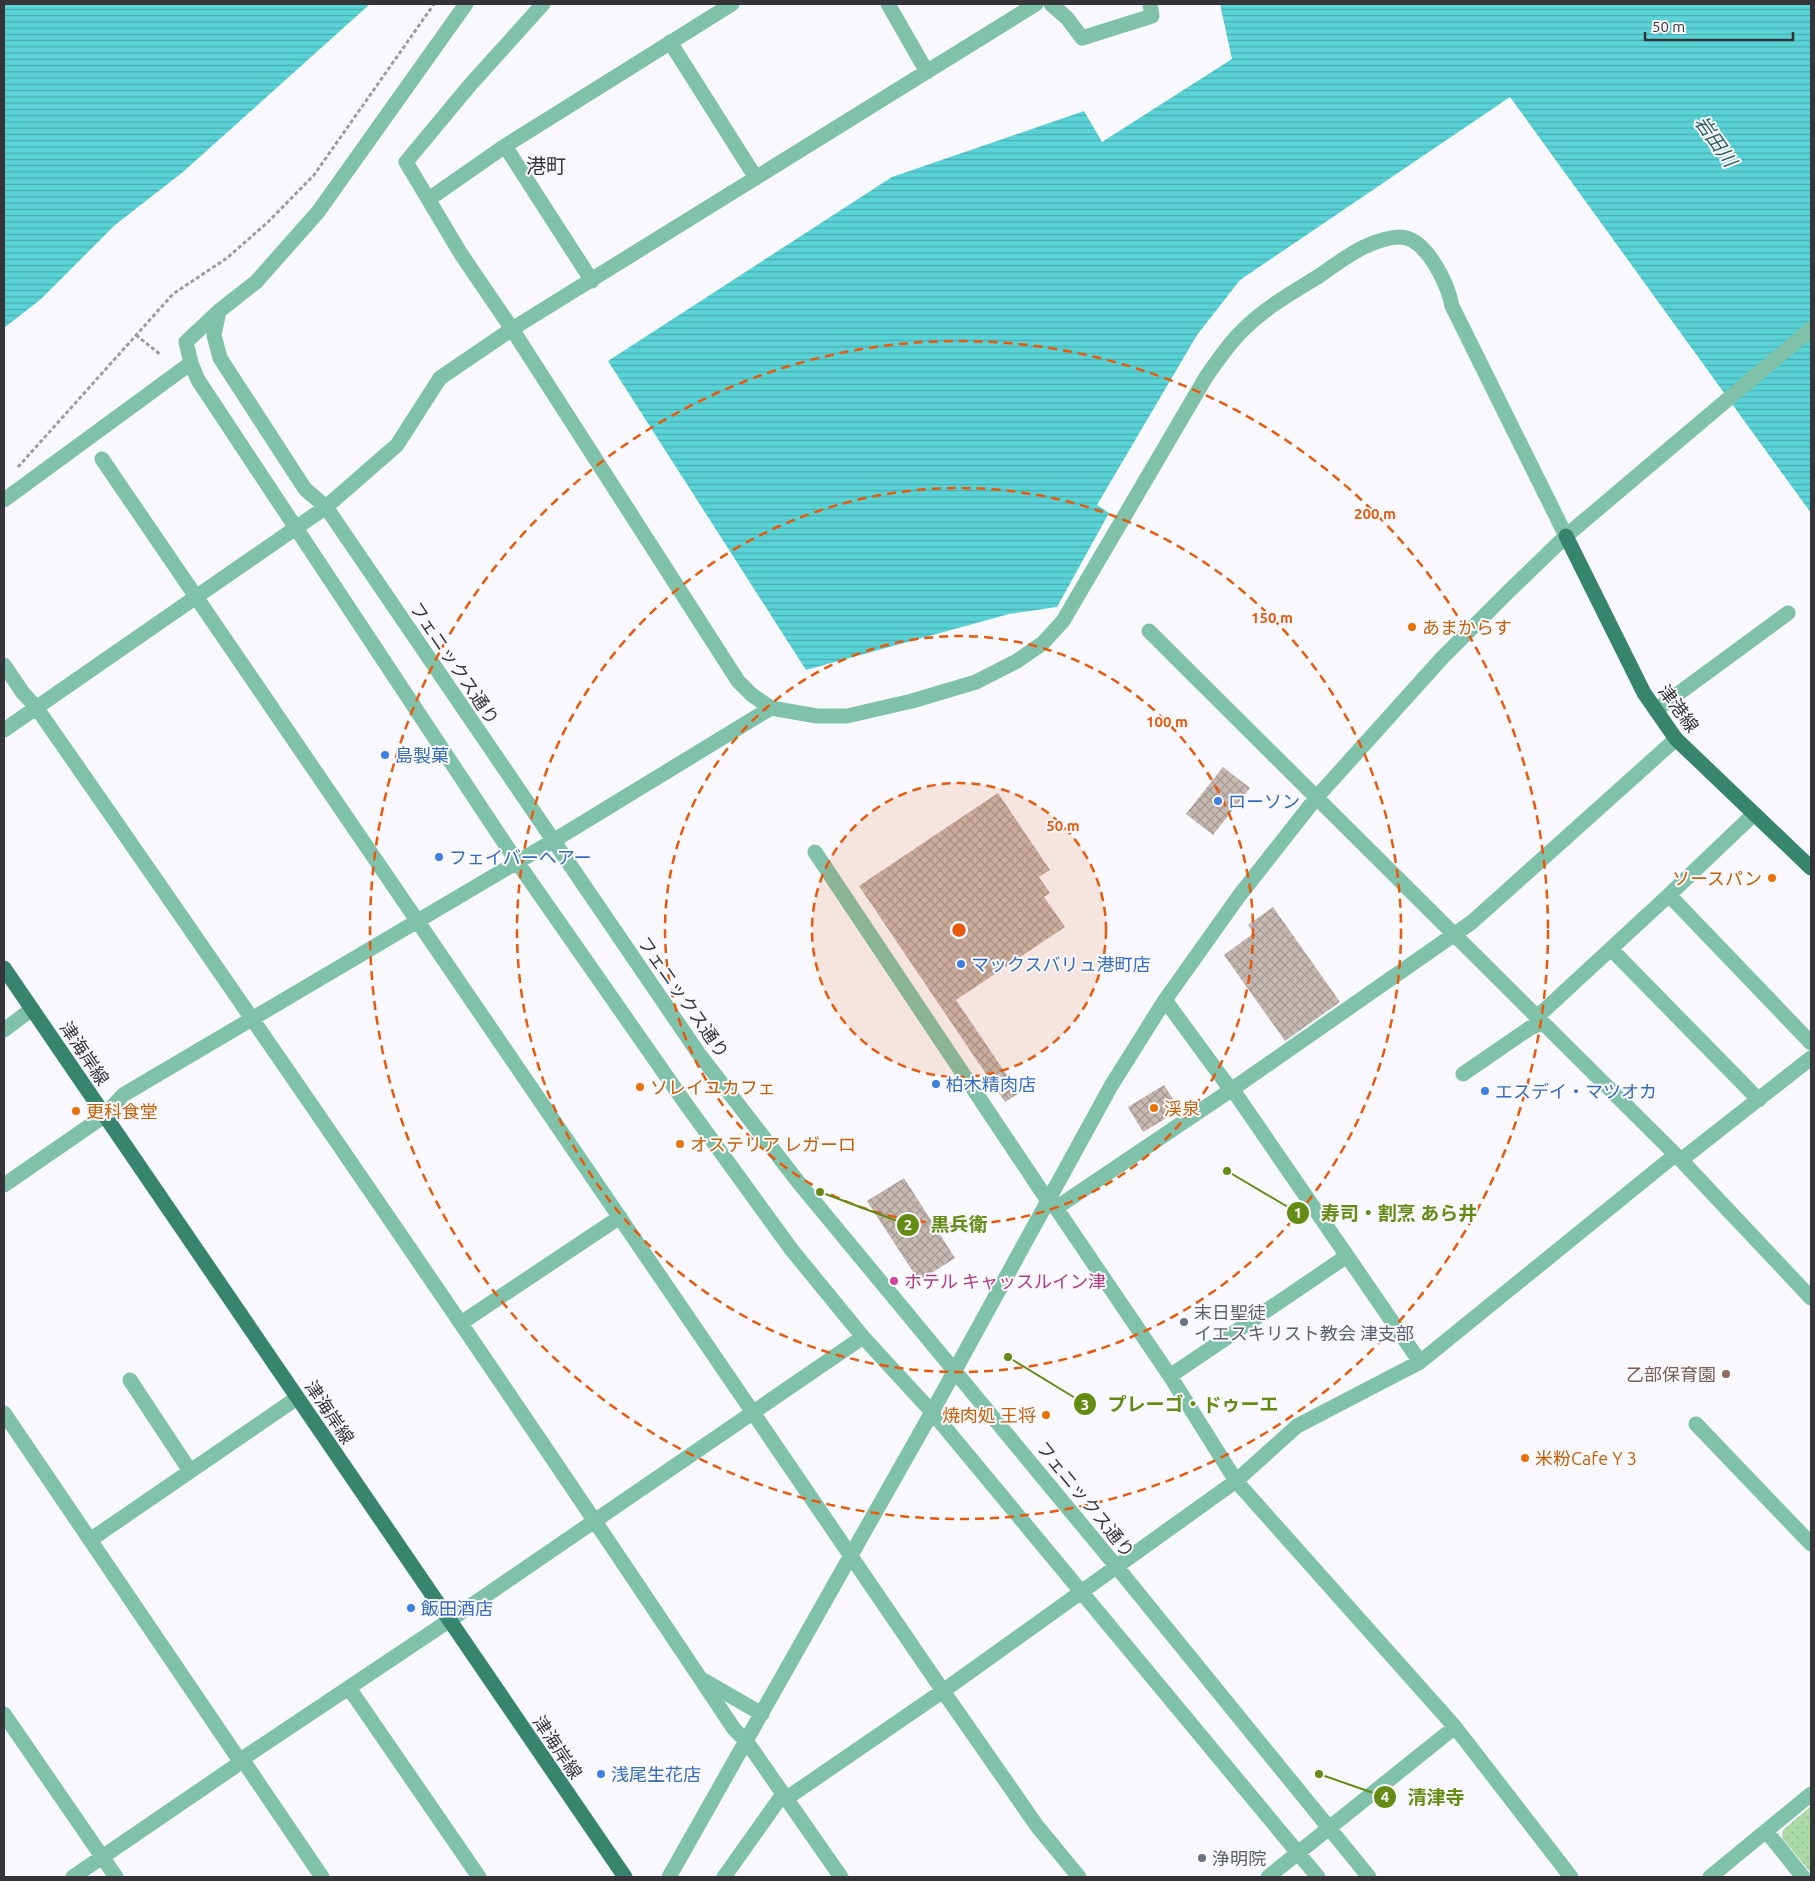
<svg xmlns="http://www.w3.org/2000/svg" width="1815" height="1881" font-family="Ubuntu,'Noto Sans JP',sans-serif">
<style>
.grass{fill:url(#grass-dots)}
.water{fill:url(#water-rules)}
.building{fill:url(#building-cross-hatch)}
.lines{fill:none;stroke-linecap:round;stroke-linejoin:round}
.path{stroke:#9e9da2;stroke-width:3;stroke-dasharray:4 2.5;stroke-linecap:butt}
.minor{stroke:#7fc1a9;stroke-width:15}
.major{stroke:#38856d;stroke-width:15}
.ring{fill:none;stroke:#e8590c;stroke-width:2.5;stroke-dasharray:9 6}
.food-dot{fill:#e8710a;stroke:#f9f8fd;stroke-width:2}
.shop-dot{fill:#3f7fe0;stroke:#f9f8fd;stroke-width:2}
.hotel-dot{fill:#d1479c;stroke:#f9f8fd;stroke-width:2}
.worship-dot{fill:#6b7280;stroke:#f9f8fd;stroke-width:2}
.education-dot{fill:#8d6e63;stroke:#f9f8fd;stroke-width:2}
.labels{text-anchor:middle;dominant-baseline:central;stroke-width:4;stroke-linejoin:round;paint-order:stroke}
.food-label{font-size:18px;fill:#c56008;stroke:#f9f8fd;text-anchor:start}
.street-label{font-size:18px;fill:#353439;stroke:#f9f8fd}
.shop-label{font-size:18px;fill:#366cbe;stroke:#f9f8fd;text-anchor:start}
.hotel-label{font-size:18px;fill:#b23c85;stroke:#f9f8fd;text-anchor:start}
.worship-label{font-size:18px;fill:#5b616d;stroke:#f9f8fd;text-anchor:start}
.education-label{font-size:18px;fill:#785e54;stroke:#f9f8fd;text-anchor:end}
.water-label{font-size:19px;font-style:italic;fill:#2b5e5f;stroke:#f9f8fd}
.quarter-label{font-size:20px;fill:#353439;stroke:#f9f8fd}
.centre{fill:#e8590c;stroke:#f9f8fd;stroke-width:2.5}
.ring-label{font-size:15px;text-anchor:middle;font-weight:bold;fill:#e8590c;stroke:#f9f8fd;stroke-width:4;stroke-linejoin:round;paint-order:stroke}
.leader{fill:none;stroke:#648b14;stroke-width:2}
.callout-dot{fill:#648b14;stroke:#f9f8fd;stroke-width:2}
.mark-label{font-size:15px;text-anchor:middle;font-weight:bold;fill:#fff}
.callout-label{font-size:19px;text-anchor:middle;font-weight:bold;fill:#648b14;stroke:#f9f8fd;stroke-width:4;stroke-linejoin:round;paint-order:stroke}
</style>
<defs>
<pattern id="grass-dots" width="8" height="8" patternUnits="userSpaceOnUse" patternTransform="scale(1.25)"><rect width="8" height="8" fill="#abdaa6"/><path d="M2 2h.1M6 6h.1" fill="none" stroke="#94bc90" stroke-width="1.8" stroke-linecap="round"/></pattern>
<pattern id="water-rules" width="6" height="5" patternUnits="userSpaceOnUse" patternTransform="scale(1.25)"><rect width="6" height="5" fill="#5ad3d7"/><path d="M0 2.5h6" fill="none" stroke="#4bacaf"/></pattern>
<pattern id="building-cross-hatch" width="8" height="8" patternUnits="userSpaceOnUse" patternTransform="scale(1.25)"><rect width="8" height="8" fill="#c6b9b2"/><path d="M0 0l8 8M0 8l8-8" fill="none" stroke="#a29792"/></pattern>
</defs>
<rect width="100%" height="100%" fill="#f9f8fd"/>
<path class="grass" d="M 1811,1806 L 1811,1873 L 1782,1838 L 1783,1830 Z"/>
<path class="water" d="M 4,4 L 370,4 L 183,172 L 115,225 L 41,299 L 4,328 Z
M 1220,4 L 1811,4 L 1811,513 L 1510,97 L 1240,280 L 1197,335 L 1097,505 L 1109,513 L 1057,607 L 1009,614 L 806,670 L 608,361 L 892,177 L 1084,111 L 1102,142 L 1232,59 Z"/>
<path class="building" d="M 1223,767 L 1250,788 L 1213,835 L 1186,814 Z
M 998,793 L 1050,870 L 1039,877 L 1050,893 L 1044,897 L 1065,927 L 956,1000 L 1019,1093 L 1005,1102 L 859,886 Z
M 1273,907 L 1340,1002 L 1285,1041 L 1224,955 L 1254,933 L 1248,925 Z
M 1164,1085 L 1180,1110 L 1143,1132 L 1128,1107 Z
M 904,1178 L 955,1258 L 919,1281 L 867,1201 Z"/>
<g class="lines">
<path class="path" d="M 136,335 L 161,355
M 18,467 L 173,294 L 227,258 L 268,222 L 314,175 L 434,4"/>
<path class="minor" d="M 466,4 L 318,212 L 256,282 L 219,311 L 186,342 L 191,363 L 198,380 L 517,862 L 688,1107 L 791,1249 L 863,1337 L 932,1412 L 1318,1877
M 543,4 L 470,85 L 406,162 L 461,254 L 512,329 L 738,681 L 752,695 L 771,708 L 817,716 L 847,716 L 912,701 L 976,682 L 1017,661 L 1043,643 L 1063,621 L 1206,377 C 1218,360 1229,343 1244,329 C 1266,307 1293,292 1319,276 C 1333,266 1348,255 1364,247 C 1375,242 1387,237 1400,237 C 1426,237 1448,284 1452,306 L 1566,536
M 888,4 L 927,72
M 1051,4 L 1067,18 L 1082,38 L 1152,16 L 1150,4
M 670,42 L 756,178
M 505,146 L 592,281
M 429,199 L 505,146 L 732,4
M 219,311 L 214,335 L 220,358 L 305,489 L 326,507 L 699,1054 L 799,1183 L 1116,1566 L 1369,1877
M 102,459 L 943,1691 L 1037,1826 L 1079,1877
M 4,500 L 191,363
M 1149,631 L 1681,1160 L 1811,1298
M 4,665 L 23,693 L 36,707 C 272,1046 506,1386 734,1729 L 747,1742 L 841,1877
M 1656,710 L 1788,613
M 4,730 L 326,507 L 397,445 L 440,378 L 512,329 L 1036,4
M 815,852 L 1048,1201 L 1056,1208 L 1170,1376 L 1236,1481 L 1455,1727 L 1571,1877
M 1669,895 L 1811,1043
M 1611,949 L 1759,1100
M 1165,1000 L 1231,1090 L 1235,1093 L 1420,1362
M 1537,1017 L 1669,895 L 1754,814
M 4,1030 L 32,1009
M 1463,1074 L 1530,1028 L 1543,1023
M 1681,1160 L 1811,1058
M 4,1185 L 104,1116 L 123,1095 L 553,841 L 771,708
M 1056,1208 L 1231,1090 L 1472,922 L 1676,739
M 461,1323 L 620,1217
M 1170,1376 L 1347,1256
M 130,1380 L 190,1471
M 4,1413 L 240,1761
M 1696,1424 L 1811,1544
M 90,1540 L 297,1398
M 705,1681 L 762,1714
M 349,1688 L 479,1877
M 4,1714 L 116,1877
M 242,1759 L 322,1877
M 787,1798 L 943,1691 L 1236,1481 L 1297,1426 L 1420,1362 L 1675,1155
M 1767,1832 L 1803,1877
M 73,1877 L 234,1767 L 242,1759 L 450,1620 L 863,1337
M 669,1877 L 932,1412 L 1111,1086 L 1165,1000 L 1239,896 L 1316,798 L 1442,658 L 1507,593 L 1566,536 L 1811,329
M 724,1877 L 783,1794
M 1268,1877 L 1455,1727
M 1710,1877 L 1811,1794"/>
<path class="major" d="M 1566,536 L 1644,693 L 1676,739 L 1811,868
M 4,968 L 625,1877"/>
</g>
<circle cx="959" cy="930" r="147" fill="#e8590c" fill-opacity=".12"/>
<g class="ring">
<circle cx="959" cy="930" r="147"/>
<circle cx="959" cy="930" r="294"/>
<circle cx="959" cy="930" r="442"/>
<circle cx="959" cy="930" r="589"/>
</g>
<g class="food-dot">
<circle cx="1412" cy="627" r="5"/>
<circle cx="1772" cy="878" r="5"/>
<circle cx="640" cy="1087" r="5"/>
<circle cx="1154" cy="1108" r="5"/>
<circle cx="76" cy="1111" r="5"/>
<circle cx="680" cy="1144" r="5"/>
<circle cx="1046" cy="1415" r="5"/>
<circle cx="1525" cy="1458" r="5"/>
</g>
<g class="shop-dot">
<circle cx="385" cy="755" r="5"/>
<circle cx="1218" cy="801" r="5"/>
<circle cx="439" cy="857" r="5"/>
<circle cx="961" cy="964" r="5"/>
<circle cx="936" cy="1084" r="5"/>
<circle cx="1485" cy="1091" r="5"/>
<circle cx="411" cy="1608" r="5"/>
<circle cx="601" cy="1774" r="5"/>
</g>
<circle class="hotel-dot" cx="894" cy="1281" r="5"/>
<g class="worship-dot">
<circle cx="1184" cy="1322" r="5"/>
<circle cx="1202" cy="1858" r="5"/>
</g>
<circle class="education-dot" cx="1726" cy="1374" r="5"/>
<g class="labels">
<g class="food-label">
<text x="1422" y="627">あまからす</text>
<text x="1762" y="878" text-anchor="end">ソースパン</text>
<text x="650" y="1087">ソレイユカフェ</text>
<text x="1164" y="1108">渓泉</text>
<text x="86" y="1111">更科食堂</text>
<text x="690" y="1144">オステリア レガーロ</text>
<text x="1036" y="1415" text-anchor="end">焼肉処 王将</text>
<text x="1535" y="1458">米粉Cafe Y 3</text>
</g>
<g class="street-label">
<text transform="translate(455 663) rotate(56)">フェニックス通り</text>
<text transform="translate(1679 708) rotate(53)">津港線</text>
<text transform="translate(684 997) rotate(55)">フェニックス通り</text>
<text transform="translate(85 1053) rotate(56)">津海岸線</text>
<text transform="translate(330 1412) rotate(56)">津海岸線</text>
<text transform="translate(1086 1499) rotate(51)">フェニックス通り</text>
<text transform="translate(558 1747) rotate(56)">津海岸線</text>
</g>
<g class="shop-label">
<text x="395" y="755">島製菓</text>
<text x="1228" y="801">ローソン</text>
<text x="449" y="857">フェイバーヘアー</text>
<text x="971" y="964">マックスバリュ港町店</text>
<text x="946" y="1084">柏木精肉店</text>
<text x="1495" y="1091">エスデイ・マツオカ</text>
<text x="421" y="1608">飯田酒店</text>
<text x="611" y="1774">浅尾生花店</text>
</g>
<g class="hotel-label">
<text x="904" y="1281">ホテル キャッスルイン津</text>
</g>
<g class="worship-label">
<text x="1194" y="1312">末日聖徒<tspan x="1194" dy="21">イエスキリスト教会 津支部</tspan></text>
<text x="1212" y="1858">浄明院</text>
</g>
<g class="education-label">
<text x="1716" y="1374">乙部保育園</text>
</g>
<g class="water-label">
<text transform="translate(1716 141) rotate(55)">岩田川</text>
</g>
<g class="quarter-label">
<text x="546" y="165">港町</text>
</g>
</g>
<circle cx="959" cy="930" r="8" class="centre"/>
<g class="ring-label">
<text x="1375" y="519">200 m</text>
<text x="1272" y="623">150 m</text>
<text x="1167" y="727">100 m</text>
<text x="1063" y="831">50 m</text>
</g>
<path class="leader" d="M1227 1171L1298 1213M820 1192L908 1225M1008 1357L1085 1404M1319 1774L1385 1797"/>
<g class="callout-dot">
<circle cx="1227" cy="1171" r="5"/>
<circle cx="820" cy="1192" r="5"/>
<circle cx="1008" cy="1357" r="5"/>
<circle cx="1319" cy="1774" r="5"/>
<circle cx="1298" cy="1213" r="12"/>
<circle cx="908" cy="1225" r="12"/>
<circle cx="1085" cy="1404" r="12"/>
<circle cx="1385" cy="1797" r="12"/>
</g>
<g class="mark-label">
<text x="1298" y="1218">1</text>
<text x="908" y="1230">2</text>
<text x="1085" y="1410">3</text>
<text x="1385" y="1802">4</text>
</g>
<g class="callout-label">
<text x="1399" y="1220">寿司・割烹 あら井</text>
<text x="959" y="1231">黒兵衛</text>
<text x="1193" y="1411">プレーゴ・ドゥーエ</text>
<text x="1436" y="1804">清津寺</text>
</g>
<rect width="1815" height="1881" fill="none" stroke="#353439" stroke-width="10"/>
<path d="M1645 32v8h148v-8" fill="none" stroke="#353439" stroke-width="2.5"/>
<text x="1652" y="32" font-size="15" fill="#353439" stroke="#f9f8fd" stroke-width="4" paint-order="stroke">50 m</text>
</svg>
